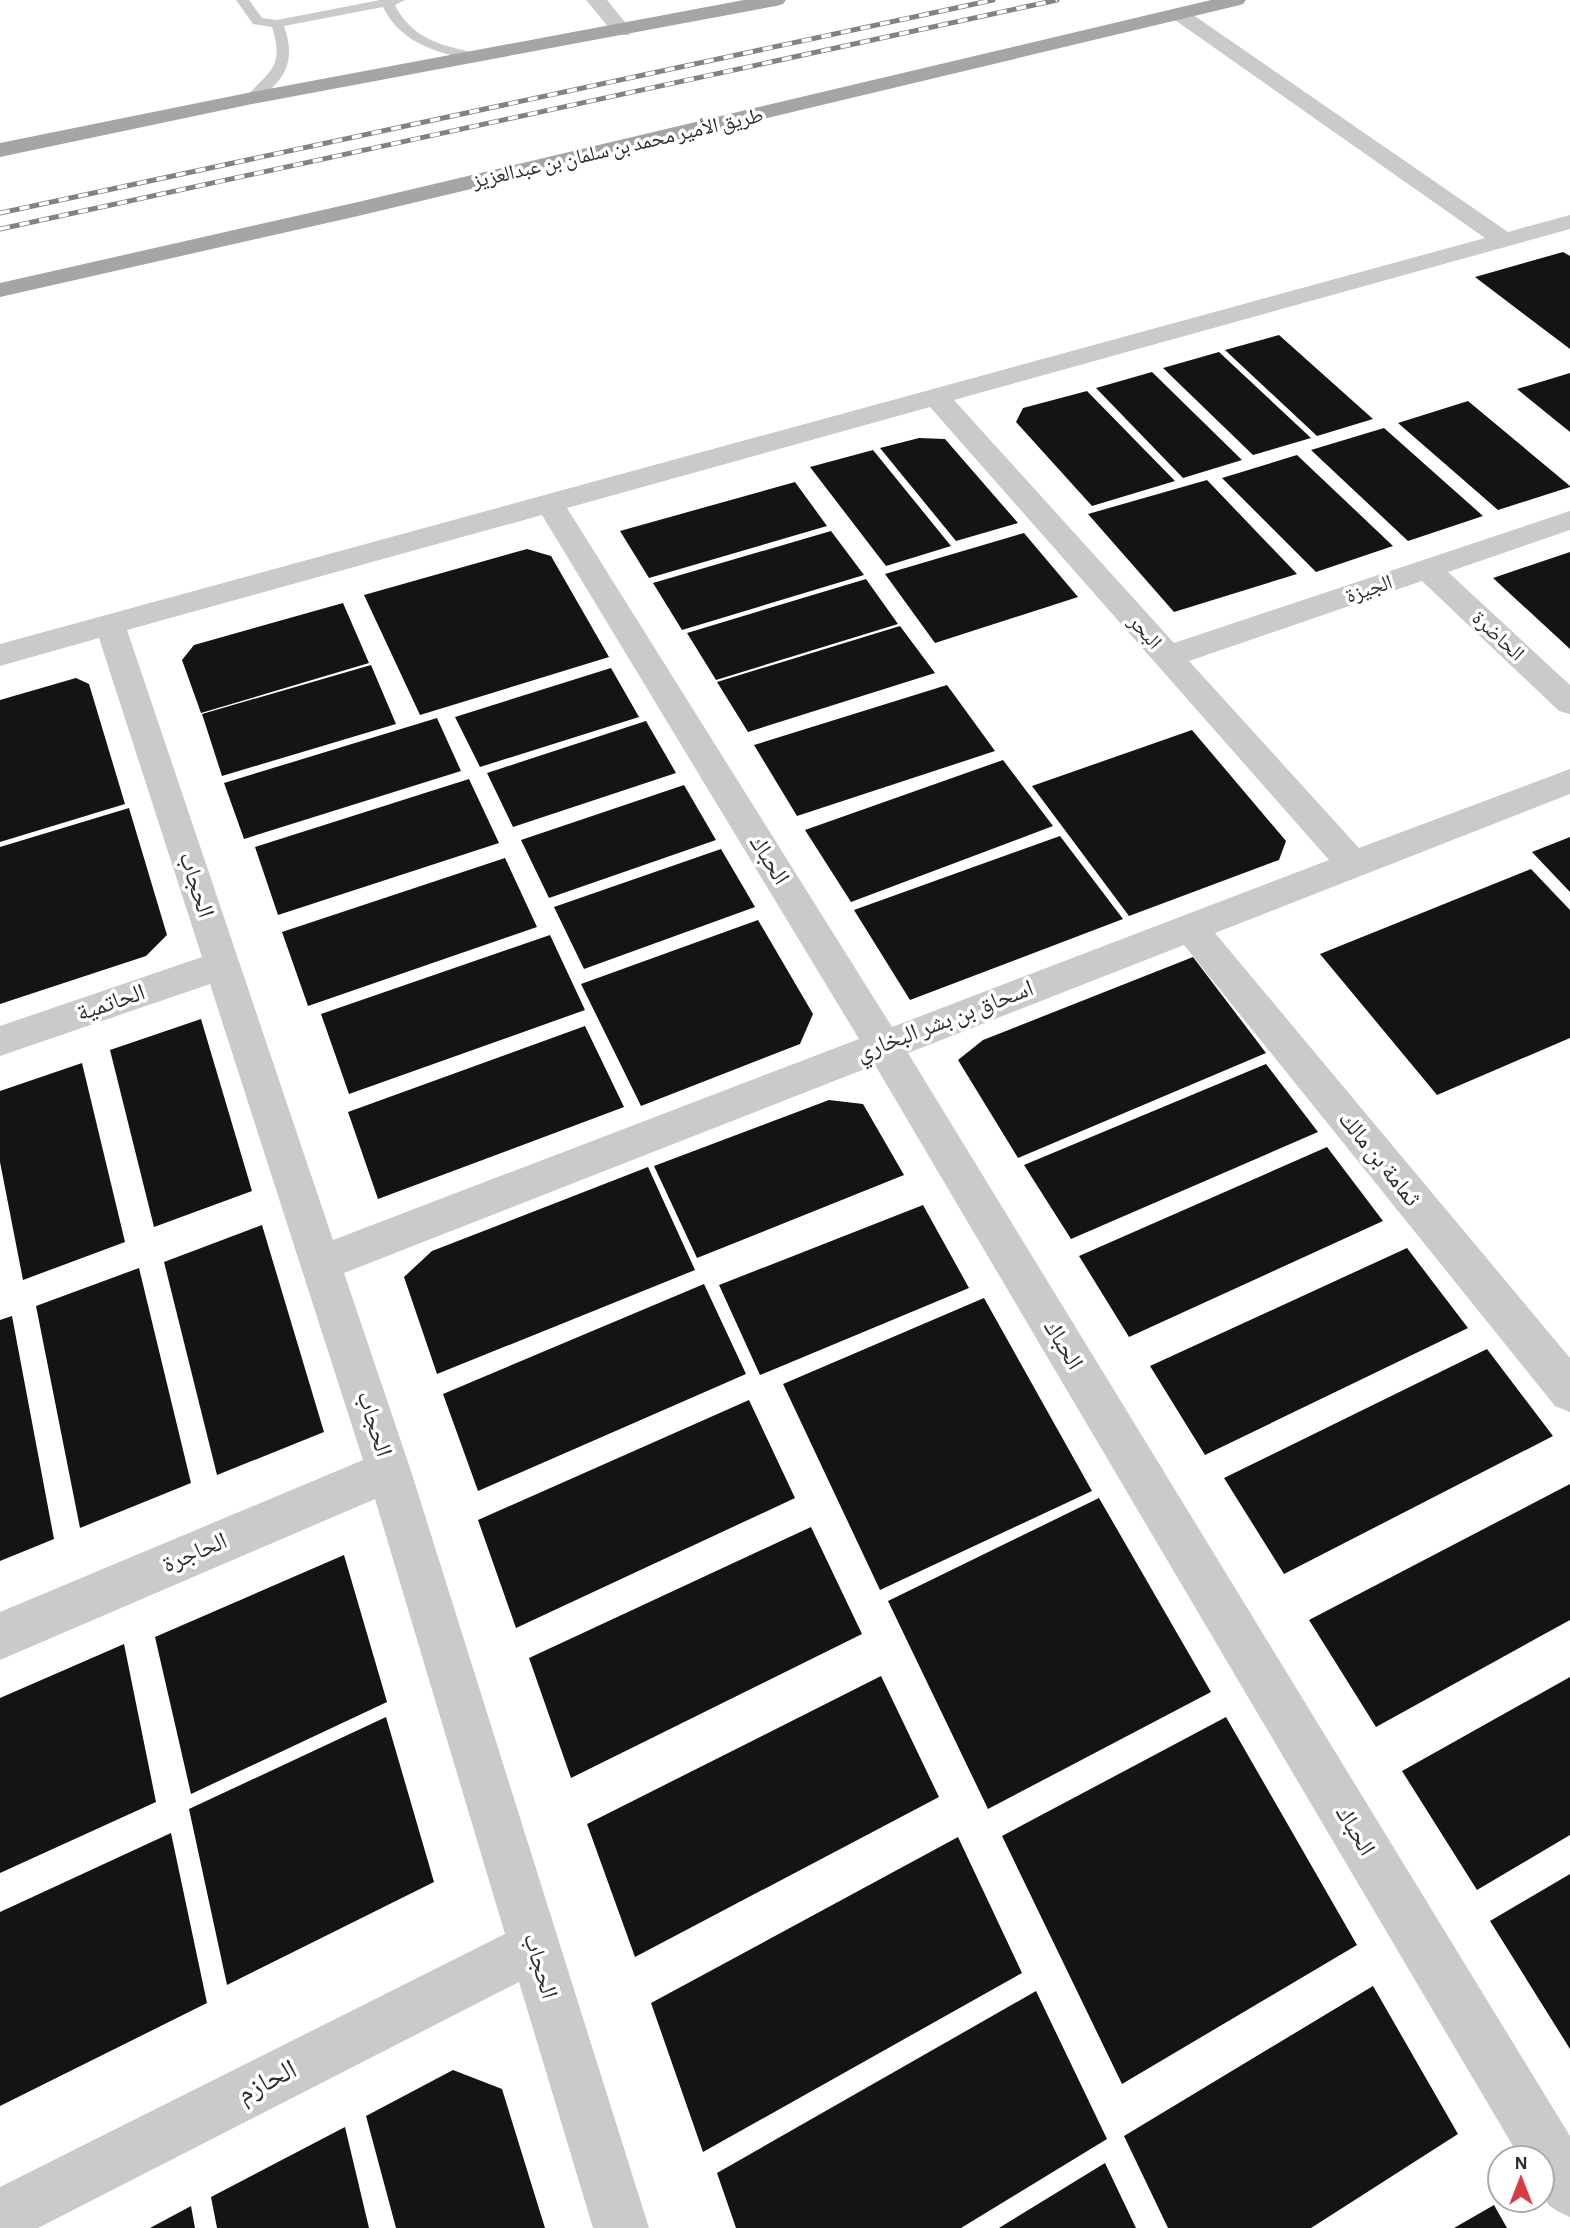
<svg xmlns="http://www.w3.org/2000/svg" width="1570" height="2228" font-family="'Alegreya Sans','Noto Naskh Arabic',sans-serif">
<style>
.building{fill:#141414}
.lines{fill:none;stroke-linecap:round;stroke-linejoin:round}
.lane{fill:#cacaca;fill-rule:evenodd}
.street{fill:#cacaca;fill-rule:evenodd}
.primary{fill:#a5a5a5;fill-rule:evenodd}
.rail-casing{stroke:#828282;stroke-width:5}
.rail{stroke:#fff;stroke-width:3.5;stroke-dasharray:10;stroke-linecap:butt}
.labels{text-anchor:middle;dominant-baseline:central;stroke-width:7;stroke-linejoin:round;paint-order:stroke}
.far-street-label{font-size:21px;fill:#2d2d2d;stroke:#fff}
.street-label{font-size:24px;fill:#2d2d2d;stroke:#fff}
.near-street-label{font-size:28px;fill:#2d2d2d;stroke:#fff}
</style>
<rect width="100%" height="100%" fill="#fff"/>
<path class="building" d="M 1563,252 L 1570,256 L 1570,349 L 1475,277 Z
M 1279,335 L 1373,419 L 1317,436 L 1225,350 Z
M 1219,352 L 1311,438 L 1253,455 L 1163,368 Z
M 1152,372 L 1242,460 L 1183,478 L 1096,388 Z
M 1570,373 L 1570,432 L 1517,389 Z
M 1087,391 L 1175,481 L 1092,506 L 1016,422 L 1023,408 Z
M 1468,401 L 1570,486 L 1570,487 L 1498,510 L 1398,423 Z
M 1384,428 L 1483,516 L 1408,541 L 1311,450 Z
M 919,438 L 945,439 L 1018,523 L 956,541 L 880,448 Z
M 873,450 L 951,546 L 886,566 L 810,467 Z
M 1297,455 L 1393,546 L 1316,572 L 1222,478 Z
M 1207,480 L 1297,574 L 1174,612 L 1088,514 Z
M 795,482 L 827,526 L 649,578 L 620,531 Z
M 831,531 L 864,575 L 682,630 L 653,583 Z
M 1024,533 L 1078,597 L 935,643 L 885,574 Z
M 527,549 L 551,556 L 609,657 L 420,715 L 364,595 Z
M 1570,552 L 1570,649 L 1493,578 Z
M 866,579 L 898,624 L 716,680 L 687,633 Z
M 343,603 L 369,663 L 201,713 L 182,660 L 194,645 Z
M 900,626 L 935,673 L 748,732 L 717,682 Z
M 371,665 L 396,724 L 222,776 L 202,714 Z
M 611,668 L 639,717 L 480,767 L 455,717 Z
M 76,678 L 89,684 L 125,804 L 0,842 L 0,700 Z
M 947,685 L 995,751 L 797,816 L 754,745 Z
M 437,718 L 461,771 L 244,839 L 224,783 Z
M 646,721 L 676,773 L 513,827 L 487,773 Z
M 1192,730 L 1286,841 L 1279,860 L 1129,916 L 1032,786 Z
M 1003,760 L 1053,826 L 851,902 L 805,830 Z
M 469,779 L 499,843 L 278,915 L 255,847 Z
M 684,785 L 716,840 L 549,898 L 521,840 Z
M 129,808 L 167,935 L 146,956 L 0,1004 L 0,847 Z
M 1060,836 L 1123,919 L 910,1000 L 854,910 Z
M 1570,837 L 1570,892 L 1532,852 Z
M 721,849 L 755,907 L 584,969 L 554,907 Z
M 505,858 L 537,927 L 308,1006 L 282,932 Z
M 1531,869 L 1570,910 L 1570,1038 L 1437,1095 L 1320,954 Z
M 758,920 L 813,1014 L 800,1044 L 641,1106 L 581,984 Z
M 550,935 L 585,1010 L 349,1094 L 321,1014 Z
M 1193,957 L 1266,1053 L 1018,1158 L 958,1060 L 983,1040 Z
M 201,1019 L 252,1191 L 154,1227 L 110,1050 Z
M 585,1026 L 624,1107 L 378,1199 L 348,1112 Z
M 82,1063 L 125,1242 L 23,1280 L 0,1162 L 0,1091 Z
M 1266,1064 L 1318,1132 L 1071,1239 L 1024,1165 Z
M 829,1100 L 863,1104 L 904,1175 L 697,1258 L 654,1166 Z
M 1327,1147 L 1383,1221 L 1129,1337 L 1079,1256 Z
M 648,1167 L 695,1270 L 437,1374 L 404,1277 L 432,1251 Z
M 923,1205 L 969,1288 L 760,1375 L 719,1285 Z
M 262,1225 L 324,1432 L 217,1475 L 164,1262 Z
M 1407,1248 L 1468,1328 L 1205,1455 L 1150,1366 Z
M 139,1268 L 191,1483 L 80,1528 L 36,1306 Z
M 704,1284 L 746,1374 L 478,1491 L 443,1394 Z
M 984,1298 L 1092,1491 L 880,1590 L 783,1384 Z
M 12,1316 L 54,1539 L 0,1561 L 0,1320 Z
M 1487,1349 L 1553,1436 L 1284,1574 L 1224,1478 Z
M 749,1400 L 795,1498 L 516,1628 L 478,1520 Z
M 1570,1484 L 1570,1620 L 1376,1727 L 1309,1620 Z
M 1099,1498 L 1211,1692 L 988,1809 L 888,1601 Z
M 811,1527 L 862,1634 L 571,1778 L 529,1658 Z
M 344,1555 L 387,1702 L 191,1794 L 155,1637 Z
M 124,1644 L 156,1802 L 0,1873 L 0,1698 Z
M 881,1676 L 939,1797 L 635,1957 L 587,1824 Z
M 1570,1677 L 1570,1835 L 1477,1890 L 1402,1771 Z
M 386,1717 L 434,1882 L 227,1985 L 189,1809 Z
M 1226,1717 L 1357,1945 L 1122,2084 L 1002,1836 Z
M 171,1833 L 207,2003 L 0,2106 L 0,1912 Z
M 958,1837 L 1022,1973 L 703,2152 L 651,2003 Z
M 1570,1874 L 1570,2049 L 1490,1921 Z
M 1373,1986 L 1458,2134 L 1311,2228 L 1168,2228 L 1124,2136 Z
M 1036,1991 L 1107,2139 L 961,2228 L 736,2228 L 717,2173 Z
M 453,2070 L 502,2089 L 545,2228 L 396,2228 L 366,2116 Z
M 345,2127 L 369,2228 L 217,2228 L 211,2197 Z
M 1105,2163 L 1136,2228 L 999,2228 Z
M 1494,2205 L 1507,2228 L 1454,2228 Z
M 191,2206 L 195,2228 L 150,2228 Z"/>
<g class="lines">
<path class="lane" d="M 236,0 L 249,0 L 262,18 L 277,20 L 380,0 L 405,0 L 395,5 C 407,30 429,42 455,48 C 464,51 474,51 481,57 L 474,61 C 437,52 401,44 383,7 L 284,26 C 293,52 291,70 271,89 C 265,94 260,100 252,102 L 245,98 C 269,71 285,68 272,27 L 253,24 Z"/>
<path class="street" d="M 586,0 L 607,0 L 632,31 L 629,35 L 615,35 Z
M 1179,8 L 1186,10 L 1508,232 L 1570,215 L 1570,229 L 954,400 L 1174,643 L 1570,511 L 1570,530 L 1448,572 L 1570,685 L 1570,714 L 1559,711 L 1422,581 L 1189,661 L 1359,848 L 1570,769 L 1570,794 L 1215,933 L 1570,1358 L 1570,1412 L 1555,1406 L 1184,945 L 908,1053 L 1570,2136 L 1570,2217 C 1535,2203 1542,2192 1542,2158 L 1520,2158 L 875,1065 L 344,1273 L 411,1471 L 649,2228 L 593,2228 L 519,1982 L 38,2228 L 0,2228 L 0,2187 L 505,1934 L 375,1499 L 0,1660 L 0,1612 L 363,1460 L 210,984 L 0,1056 L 0,1026 L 202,957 L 99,638 L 0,666 L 0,644 L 1485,238 L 1172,18 L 1169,14 L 1172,10 ZM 930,407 L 1329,860 L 892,1027 L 567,508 ZM 542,515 L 859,1039 L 333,1240 L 127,630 Z"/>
<path class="primary" d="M 744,0 L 786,0 L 783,4 L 776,6 L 252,104 L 0,157 L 0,143 L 252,92 Z
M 1211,0 L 1246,0 L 1243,4 L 1236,6 L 358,216 L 0,297 L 0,283 L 358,202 Z"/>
<defs>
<path id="rail" d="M 0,213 L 993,0
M 0,229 L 1057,0"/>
</defs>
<use href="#rail" class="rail-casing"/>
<use href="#rail" class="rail"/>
</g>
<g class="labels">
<g class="far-street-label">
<text transform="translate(618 148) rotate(-13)">طريق الأمير محمد بن سلمان بن عبدالعزيز</text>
<text transform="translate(1369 589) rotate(-19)">الجيزة</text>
<text transform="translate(1145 632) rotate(48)">البحر</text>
<text transform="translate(1498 636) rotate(43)">الحاضرة</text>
</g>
<g class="street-label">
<text transform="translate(769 860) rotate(58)">الحباك</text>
<text transform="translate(196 885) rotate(72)">الحجاب</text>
<text transform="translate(111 1003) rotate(-19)">الحاتمية</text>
<text transform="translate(945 1021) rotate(-21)">اسحاق بن بشر البخاري</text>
<text transform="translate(1379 1159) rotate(51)">ثمامة بن مالك</text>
<text transform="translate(1063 1345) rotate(59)">الحباك</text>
<text transform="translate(374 1424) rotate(72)">الحجاب</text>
<text transform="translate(195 1553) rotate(-23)">الحاجرة</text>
<text transform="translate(1355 1831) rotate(59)">الحباك</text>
<text transform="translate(540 1966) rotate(73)">الحجاب</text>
</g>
<g class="near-street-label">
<text transform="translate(267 2082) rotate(-27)">الحازم</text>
</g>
</g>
<g transform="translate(1521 2179)"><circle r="33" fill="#ffffff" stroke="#ababab" stroke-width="2"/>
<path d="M0-5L12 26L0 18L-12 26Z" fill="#d93b47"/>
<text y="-10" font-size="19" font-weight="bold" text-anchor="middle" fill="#2d2d2d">N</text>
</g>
</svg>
